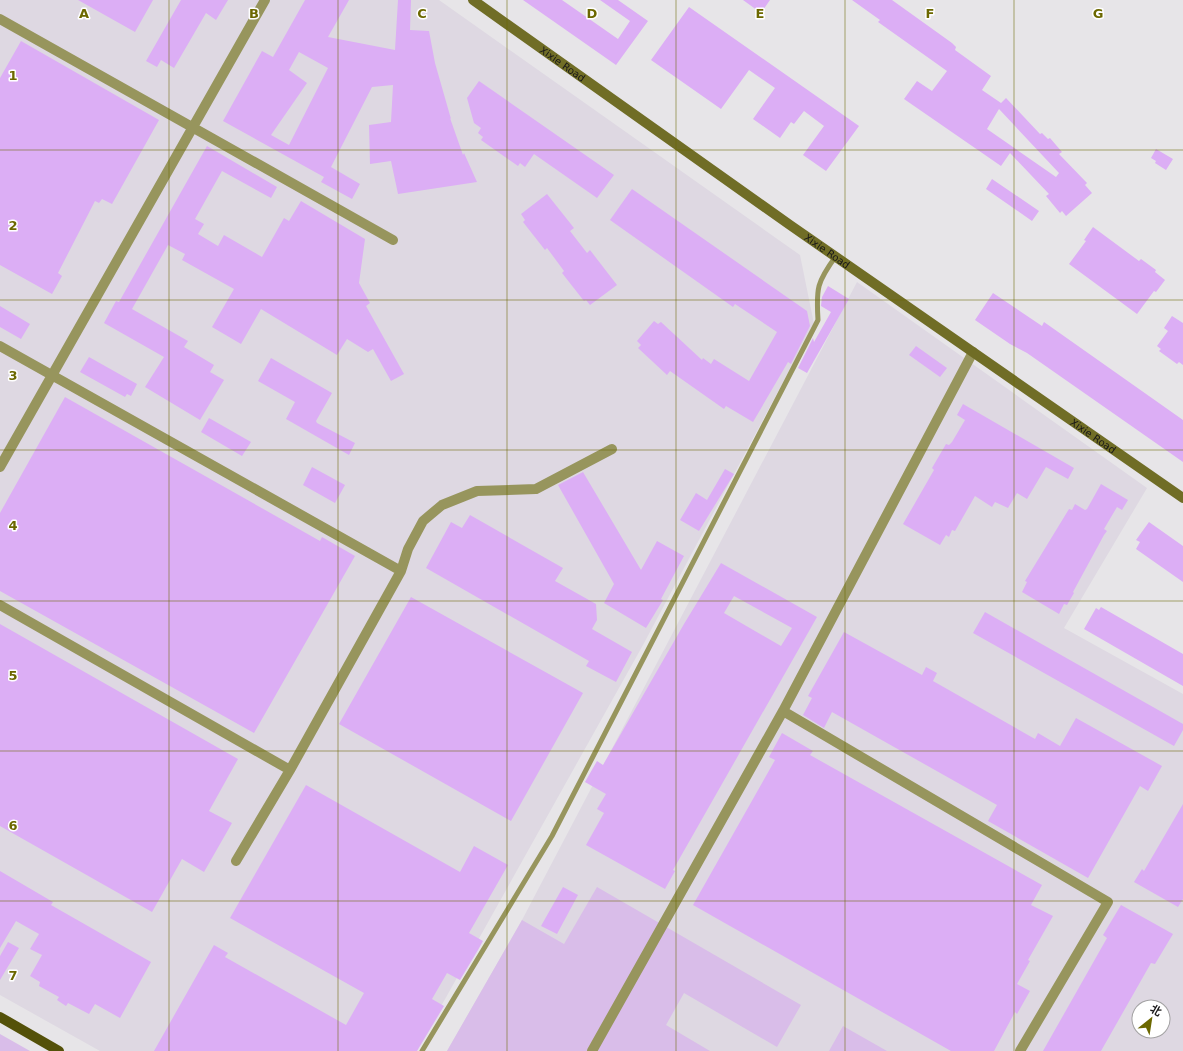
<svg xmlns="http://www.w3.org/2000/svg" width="1183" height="1051" font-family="'DejaVu Sans','Noto Sans SC',sans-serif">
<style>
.built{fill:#ded8e2;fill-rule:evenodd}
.green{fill:#d9bde9}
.building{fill:#dcaef5;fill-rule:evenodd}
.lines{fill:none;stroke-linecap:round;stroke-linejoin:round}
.lane{stroke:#97955d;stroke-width:5}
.street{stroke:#97955d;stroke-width:10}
.secondary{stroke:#706d26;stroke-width:10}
.primary{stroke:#545109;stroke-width:10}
.grid{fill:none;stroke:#6c6800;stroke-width:1;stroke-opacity:0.55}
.labels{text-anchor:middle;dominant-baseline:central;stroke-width:3;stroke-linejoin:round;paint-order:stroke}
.street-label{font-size:10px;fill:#181718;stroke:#fff}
.grid-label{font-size:13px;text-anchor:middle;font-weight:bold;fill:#6c6800;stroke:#fff;stroke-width:3;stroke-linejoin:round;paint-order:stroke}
</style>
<rect width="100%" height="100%" fill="#e7e5e8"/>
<path class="built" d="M 0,0 L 439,0 L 800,255 L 814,324 L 643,645 L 416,1051 L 100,1051 L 0,995 Z
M 857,282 L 1147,488 L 1064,628 L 1183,694 L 1183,1051 L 447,1051 L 522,920 ZM 1139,1007 L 1163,1007 L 1163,1031 L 1139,1031 Z"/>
<path class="green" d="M 597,887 L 801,1005 L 777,1047 L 684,993 L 666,1025 L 710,1051 L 447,1051 L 522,920 L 564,944 Z
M 843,1026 L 887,1051 L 829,1051 Z
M 0,1034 L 30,1051 L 0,1051 Z"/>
<path class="building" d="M 78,0 L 153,0 L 135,32 Z
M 181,0 L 228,0 L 216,20 L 206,13 L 174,68 L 161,60 L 157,67 L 146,61 Z
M 305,0 L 349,0 L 328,37 L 395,50 L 398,0 L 411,0 L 410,30 L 429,31 L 435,63 L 451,119 L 450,118 L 463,155 L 464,153 L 477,182 L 398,194 L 391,161 L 370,164 L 369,125 L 391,122 L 393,85 L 372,87 L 331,167 L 360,184 L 352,199 L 321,182 L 324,177 L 223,121 L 262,51 L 273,57 ZM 299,52 L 328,68 L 289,145 L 271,135 L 307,83 L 289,70 Z
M 523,0 L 562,0 L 618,39 L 630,21 L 600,0 L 618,0 L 648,21 L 616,65 Z
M 743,0 L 770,0 L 761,13 Z
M 852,0 L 892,0 L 952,43 L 956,47 L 955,50 L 991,76 L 982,90 L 1001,103 L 1006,98 L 1040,134 L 1042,133 L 1048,139 L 1050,138 L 1062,152 L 1059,154 L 1087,183 L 1085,185 L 1092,193 L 1066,216 L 1062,211 L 1060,213 L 1046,196 L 1049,194 L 1010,153 L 1001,166 L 904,99 L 917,81 L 932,91 L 947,71 L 878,22 L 880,20 ZM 999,109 L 1059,173 L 1056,177 L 987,129 Z
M 689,7 L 859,126 L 826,171 L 803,155 L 824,126 L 804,111 L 794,124 L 791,122 L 780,138 L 753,119 L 775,88 L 749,70 L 721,109 L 651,60 Z
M 21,41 L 159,120 L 112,204 L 102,199 L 99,203 L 95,201 L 58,273 L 62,276 L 52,294 L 0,265 L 0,78 Z
M 479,81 L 614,175 L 597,198 L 534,154 L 525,167 L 520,163 L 518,166 L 481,140 L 483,137 L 478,133 L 481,128 L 474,123 L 467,98 Z
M 207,146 L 277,187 L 271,198 L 222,171 L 195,219 L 204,224 L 198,234 L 218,246 L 224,235 L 262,257 L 284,218 L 289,221 L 301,201 L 365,239 L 359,283 L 370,303 L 366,306 L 404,374 L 391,381 L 373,349 L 368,352 L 347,339 L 337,355 L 261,309 L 241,344 L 212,327 L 234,289 L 182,260 L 185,254 L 168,245 L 132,309 L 188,341 L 184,347 L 214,365 L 210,372 L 224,380 L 200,420 L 145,387 L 164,357 L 104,323 L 116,301 L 119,302 Z
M 1156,149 L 1173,159 L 1166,170 L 1155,163 L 1156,161 L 1151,158 Z
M 992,179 L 1039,211 L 1032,221 L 986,189 Z
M 632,189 L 807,311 L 810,326 L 791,364 L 788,362 L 753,422 L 726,406 L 724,409 L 670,371 L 667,375 L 638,348 L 641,345 L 637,341 L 654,321 L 658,324 L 661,322 L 702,360 L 703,358 L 711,364 L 714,359 L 749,381 L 777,332 L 735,304 L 733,307 L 610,220 Z
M 547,194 L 574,228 L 570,231 L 587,253 L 590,250 L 617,285 L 590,305 L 586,300 L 584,301 L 562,273 L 564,271 L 547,248 L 545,250 L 523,222 L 525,220 L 521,214 Z
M 1093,227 L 1139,261 L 1141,259 L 1156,270 L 1155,272 L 1165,280 L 1156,292 L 1154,291 L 1137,314 L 1069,264 L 1086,241 L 1084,240 Z
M 828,286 L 849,299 L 807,373 L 798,368 L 813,338 L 814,342 L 831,312 L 821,306 L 822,297 Z
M 993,293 L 1042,326 L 1044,322 L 1183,420 L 1183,462 L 1027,353 L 1010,344 L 975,320 Z
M 0,306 L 30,324 L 21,339 L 0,327 Z
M 1172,316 L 1183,323 L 1183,365 L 1179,362 L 1177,364 L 1159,351 L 1161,349 L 1157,346 L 1168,331 L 1164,328 Z
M 916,346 L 947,368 L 940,377 L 909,355 Z
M 89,357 L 137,384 L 131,396 L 127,394 L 125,397 L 80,372 Z
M 271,358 L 332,393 L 316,421 L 317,423 L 355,443 L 349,455 L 286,419 L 295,402 L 258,381 Z
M 65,397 L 320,541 L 322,537 L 355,556 L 254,733 L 0,591 L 0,513 Z
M 963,404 L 1074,468 L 1068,479 L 1046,467 L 1027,499 L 1017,493 L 1008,508 L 995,502 L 992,507 L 975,496 L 955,531 L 952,530 L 949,537 L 946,535 L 940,545 L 903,524 L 934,470 L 932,468 L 946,444 L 949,445 L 952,442 L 965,420 L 957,415 Z
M 209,418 L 251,442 L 242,456 L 201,432 Z
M 312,467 L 345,485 L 335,503 L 303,485 Z
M 725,469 L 734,474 L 699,531 L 680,520 L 696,493 L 707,500 Z
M 583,472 L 641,570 L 657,541 L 684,556 L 661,599 L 663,600 L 646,628 L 604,603 L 614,584 L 558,485 Z
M 1101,484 L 1128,500 L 1122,510 L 1117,507 L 1104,529 L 1107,531 L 1104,535 L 1073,592 L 1074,593 L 1067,605 L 1064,604 L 1059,614 L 1022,592 L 1027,582 L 1025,581 L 1069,509 L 1072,510 L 1075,504 L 1085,510 L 1087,509 Z
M 470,515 L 563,568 L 555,581 L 596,604 L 597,620 L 592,629 L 632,652 L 616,682 L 586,666 L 589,661 L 426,568 L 451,522 L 462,528 Z
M 1149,522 L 1183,546 L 1183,582 L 1136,549 L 1140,542 L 1136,540 Z
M 721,563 L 817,617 L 673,870 L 675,871 L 665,889 L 586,845 L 604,813 L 597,809 L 606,794 L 585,782 L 597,761 L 603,765 L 684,624 ZM 734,596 L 792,628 L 781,646 L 724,613 Z
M 411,597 L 583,693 L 511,821 L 339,724 Z
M 1101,607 L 1183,654 L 1183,686 L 1084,629 L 1096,608 L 1099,610 Z
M 985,612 L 1183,724 L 1183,730 L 1174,746 L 973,633 Z
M 0,624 L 238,759 L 209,811 L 232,823 L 204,872 L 182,859 L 152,912 L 0,826 Z
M 844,632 L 922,675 L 926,667 L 937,673 L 933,681 L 1035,739 L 1038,733 L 1060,746 L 1076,718 L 1162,766 L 1148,791 L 1140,786 L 1088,878 L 988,821 L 997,805 L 832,712 L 824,728 L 803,715 L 812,698 L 808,696 Z
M 782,733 L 813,751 L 810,755 L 1042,885 L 1031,905 L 1053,916 L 1028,960 L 1030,961 L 1017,984 L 1030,991 L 1017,1014 L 1015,1012 L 994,1051 L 951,1051 L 693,905 L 775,760 L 769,757 Z
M 306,785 L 460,872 L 474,846 L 508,865 L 469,933 L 483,941 L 478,950 L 460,980 L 447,973 L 432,999 L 444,1006 L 417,1051 L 154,1051 L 214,945 L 228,953 L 225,957 L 346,1025 L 364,993 L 230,918 Z
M 1183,804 L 1183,899 L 1178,907 L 1134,882 L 1142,869 L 1144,871 Z
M 0,871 L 53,902 L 51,905 L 151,962 L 120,1018 L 95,1004 L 89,1014 L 68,1003 L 66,1006 L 57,1000 L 59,997 L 39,986 L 40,982 L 30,976 L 42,955 L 30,949 L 39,934 L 16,921 L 0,948 Z
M 563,887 L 578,895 L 557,934 L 541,926 Z
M 1121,905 L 1173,934 L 1155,964 L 1151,963 L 1101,1051 L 1043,1051 L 1107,938 L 1103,935 Z
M 8,942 L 19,948 L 0,980 L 0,956 Z"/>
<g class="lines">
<path class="lane" d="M 422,1051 L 552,836 L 818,320 C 816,288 817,282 836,256"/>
<path class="street" d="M 0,19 L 393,240
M 0,346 L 401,571
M 0,467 L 265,0
M 0,605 L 290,770
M 783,711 L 1108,902 L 1020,1051
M 236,861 L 290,770 L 401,571 L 408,549 L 423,521 L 442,505 L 477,491 L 536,489 L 612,449
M 592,1051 L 783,711 L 973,352"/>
<path class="secondary" id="s1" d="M 473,0 L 790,225 L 1183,498"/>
<path class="primary" d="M 0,1017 L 59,1051"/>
</g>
<path class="grid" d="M 169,0 L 169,1051M 338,0 L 338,1051M 507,0 L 507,1051M 676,0 L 676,1051M 845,0 L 845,1051M 1014,0 L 1014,1051M 0,150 L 1183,150M 0,300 L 1183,300M 0,450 L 1183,450M 0,601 L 1183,601M 0,751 L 1183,751M 0,901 L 1183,901"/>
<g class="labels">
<g class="street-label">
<text stroke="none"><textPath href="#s1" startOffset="110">Xixie Road</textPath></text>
<text stroke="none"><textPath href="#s1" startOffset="434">Xixie Road</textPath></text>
<text stroke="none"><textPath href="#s1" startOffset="758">Xixie Road</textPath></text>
</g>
</g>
<g class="grid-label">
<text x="84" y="18">A</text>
<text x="254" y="18">B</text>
<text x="422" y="18">C</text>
<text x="592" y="18">D</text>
<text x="760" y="18">E</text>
<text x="930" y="18">F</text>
<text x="1098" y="18">G</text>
<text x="13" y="80">1</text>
<text x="13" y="230">2</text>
<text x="13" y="380">3</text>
<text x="13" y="530">4</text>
<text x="13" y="680">5</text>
<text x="13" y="830">6</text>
<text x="13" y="980">7</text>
</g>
<g transform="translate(1151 1019) rotate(30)"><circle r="19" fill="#ffffff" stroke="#a3a2a3"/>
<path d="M0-3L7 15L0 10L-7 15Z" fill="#6c6800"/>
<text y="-6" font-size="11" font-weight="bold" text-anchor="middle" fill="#181718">北</text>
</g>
</svg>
